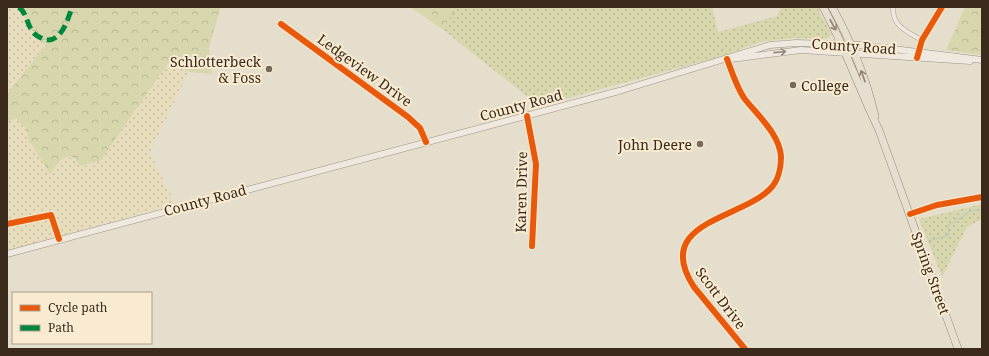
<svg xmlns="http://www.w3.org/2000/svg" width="989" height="356" font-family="'Noto Serif',serif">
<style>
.farmland{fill:url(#farmland-dots)}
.grass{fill:url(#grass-dots)}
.forest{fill:url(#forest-crowns)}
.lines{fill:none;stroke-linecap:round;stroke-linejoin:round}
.stream{stroke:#b8cbbf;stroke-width:1}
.street-casing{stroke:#aba295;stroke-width:5}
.secondary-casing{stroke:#9b9285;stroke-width:7}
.primary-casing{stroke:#91887c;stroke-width:8}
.street{stroke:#eee8de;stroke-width:4}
.secondary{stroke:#eee8de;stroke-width:6}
.primary{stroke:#e6decf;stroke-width:7}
.quiet{stroke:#00873e;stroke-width:5;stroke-dasharray:10 5;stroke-linecap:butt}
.cycleway-casing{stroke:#f8ebd1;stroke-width:8}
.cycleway{stroke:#e8590c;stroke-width:6}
.oneway{stroke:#908476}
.oneway2{stroke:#94897d}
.poi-dot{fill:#77695a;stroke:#f8ebd1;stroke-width:1.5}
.labels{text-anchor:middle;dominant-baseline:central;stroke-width:4;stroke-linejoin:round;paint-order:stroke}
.street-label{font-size:14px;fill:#3b2a1c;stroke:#f8ebd1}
.poi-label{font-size:14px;fill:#3b2a1c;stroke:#f8ebd1;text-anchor:end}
</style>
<defs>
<pattern id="farmland-dots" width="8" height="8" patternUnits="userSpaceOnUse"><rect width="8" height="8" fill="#e7ddbc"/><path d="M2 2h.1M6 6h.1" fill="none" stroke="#c7bea1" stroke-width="1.8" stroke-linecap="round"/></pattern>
<pattern id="grass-dots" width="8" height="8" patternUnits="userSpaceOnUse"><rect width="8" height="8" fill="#d8d6ad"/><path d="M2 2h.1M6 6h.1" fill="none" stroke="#bab894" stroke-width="1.8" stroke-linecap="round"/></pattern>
<pattern id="forest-crowns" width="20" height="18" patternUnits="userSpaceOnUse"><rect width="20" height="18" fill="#d8d6ad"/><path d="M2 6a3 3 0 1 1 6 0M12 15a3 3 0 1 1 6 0" fill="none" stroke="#bab894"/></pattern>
</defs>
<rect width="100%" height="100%" fill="#e6decc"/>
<path class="farmland" d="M 7,7 L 20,7 L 31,29 L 46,45 L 7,94 Z
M 168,63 L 189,72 L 150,152 L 175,204 L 7,251 L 7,122 L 11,118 L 16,118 L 26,128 L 29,140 L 50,174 L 61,159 L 69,157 L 74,159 L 78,164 L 85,166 L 101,160 Z"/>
<path class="grass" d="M 459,7 L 712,7 L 718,32 L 777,16 L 781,7 L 817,7 L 832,35 L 827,39 L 793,38 L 760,42 L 726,55 L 539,106 L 441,28 Z
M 982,204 L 982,219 L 967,227 L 942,277 L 919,219 Z"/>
<path class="forest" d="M 20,7 L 221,7 L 209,47 L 212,74 L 189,72 L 168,63 L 101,160 L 81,166 C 79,164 77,161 75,159 C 64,150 55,167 50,174 L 29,140 L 26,128 L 16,118 L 7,122 L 7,94 L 46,45 L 31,29 Z
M 410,7 L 459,7 L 441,28 Z
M 965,7 L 982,7 L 982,55 L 946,50 Z"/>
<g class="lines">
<path class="stream" d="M 928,241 L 949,235 L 948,225 L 955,222 L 956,218 L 960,219 L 970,211 L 982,210"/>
<defs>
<path id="street" d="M 893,7 C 892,26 907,32 922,40
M 281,24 L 408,117 L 420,128 L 426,142
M 918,54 L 922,40 L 942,7
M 727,59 C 732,72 736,86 744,98 C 757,115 780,134 781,157 C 781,168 778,182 769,190 C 739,219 652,223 694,287 L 745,349
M 527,116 L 536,164 L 532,246
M 910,214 L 937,205 L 982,197
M 7,224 L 51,215 L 59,239"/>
<path id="secondary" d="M 731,59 L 801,50 L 970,61
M 7,254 L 619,91 L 770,45 L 796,43 L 861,45 L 982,60"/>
<path id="primary" d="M 823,7 C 845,47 859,89 879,130 L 958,349
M 832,7 C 851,41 866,78 875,116"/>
</defs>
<use href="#street" class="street-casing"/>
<use href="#secondary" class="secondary-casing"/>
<use href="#primary" class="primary-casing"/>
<use href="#street" class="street"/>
<use href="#secondary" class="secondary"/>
<use href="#primary" class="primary"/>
<path class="quiet" d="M 19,7 C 27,14 26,21 31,29 C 33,34 39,37 43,39 C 61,45 68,19 72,7"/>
<defs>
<path id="cycleway" d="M 281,24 L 408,117 L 420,128 L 426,142
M 917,58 L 922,40 L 942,7
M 727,59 C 732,72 736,86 744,98 C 757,115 780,134 781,157 C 781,168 778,182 769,190 C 739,219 652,223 694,287 L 745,349
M 527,116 L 536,164 L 532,246
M 910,214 L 937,205 L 982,197
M 7,224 L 51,215 L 59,239"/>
</defs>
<use href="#cycleway" class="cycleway-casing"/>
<use href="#cycleway" class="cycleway"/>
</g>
<defs><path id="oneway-shaft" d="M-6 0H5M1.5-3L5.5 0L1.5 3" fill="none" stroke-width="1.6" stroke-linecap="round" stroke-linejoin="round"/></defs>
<g class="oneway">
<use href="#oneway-shaft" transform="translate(833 25) rotate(61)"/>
<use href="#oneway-shaft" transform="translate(863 76) rotate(-110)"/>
</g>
<use class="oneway2" href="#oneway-shaft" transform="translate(780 52) rotate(-6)"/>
<g class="poi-dot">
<circle cx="269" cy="69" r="4"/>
<circle cx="793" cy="85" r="4"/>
<circle cx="700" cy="144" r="4"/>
</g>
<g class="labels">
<g class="street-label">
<text transform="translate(854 46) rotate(4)">County Road</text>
<text transform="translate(365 70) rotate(36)">Ledgeview Drive</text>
<text transform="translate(521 105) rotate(-15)">County Road</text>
<text transform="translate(521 192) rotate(-89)">Karen Drive</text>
<text transform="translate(205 200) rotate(-15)">County Road</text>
<text transform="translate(931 273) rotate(70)">Spring Street</text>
<text transform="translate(721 298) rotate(53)">Scott Drive</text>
</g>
<g class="poi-label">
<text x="261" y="61">Schlotterbeck<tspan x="261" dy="16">&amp; Foss</tspan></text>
<text x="801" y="85" text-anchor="start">College</text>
<text x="692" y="144">John Deere</text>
</g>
</g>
<rect width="989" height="356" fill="none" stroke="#3b2a1c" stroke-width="16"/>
<rect x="12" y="292" width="140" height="52" fill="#f8ebd1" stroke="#ac9e89"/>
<rect x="20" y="305" width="20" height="6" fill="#e8590c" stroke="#ac9e89"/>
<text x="48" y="312" font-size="12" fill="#3b2a1c">Cycle path</text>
<rect x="20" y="325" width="20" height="6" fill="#00873e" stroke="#ac9e89"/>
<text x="48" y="332" font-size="12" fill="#3b2a1c">Path</text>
</svg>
